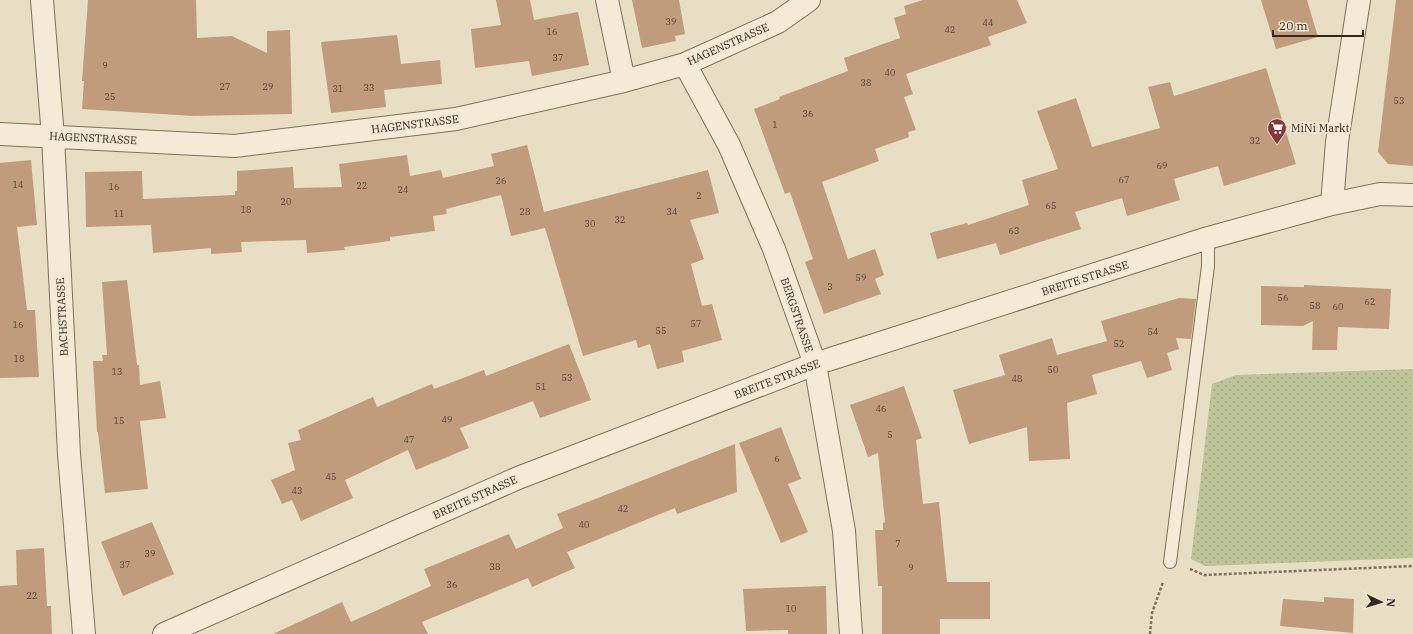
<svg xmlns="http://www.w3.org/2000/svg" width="1413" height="634" font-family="'IBM Plex Serif',serif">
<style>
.grass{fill:url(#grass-dots)}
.building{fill:#c09c7d}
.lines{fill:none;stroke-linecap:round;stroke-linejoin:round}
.service-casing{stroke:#7f705c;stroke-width:14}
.minor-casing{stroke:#7f705c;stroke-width:24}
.path{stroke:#7f705c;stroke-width:2.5;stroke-dasharray:3 2;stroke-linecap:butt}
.service{stroke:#f3ebd5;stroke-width:12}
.minor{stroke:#f3ebd5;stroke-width:22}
.labels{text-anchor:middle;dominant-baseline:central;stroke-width:3.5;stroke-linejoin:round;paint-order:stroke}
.number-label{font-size:9px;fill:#554536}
.street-label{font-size:11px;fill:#31281e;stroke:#f0e8d1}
.poi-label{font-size:11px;fill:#31281e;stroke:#f0e8d1;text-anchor:start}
</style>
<defs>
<pattern id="grass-dots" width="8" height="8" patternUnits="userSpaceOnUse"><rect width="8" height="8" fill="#bdc498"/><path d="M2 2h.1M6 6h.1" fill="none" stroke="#a3a883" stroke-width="1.8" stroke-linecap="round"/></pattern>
</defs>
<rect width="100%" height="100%" fill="#e7dec3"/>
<path class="grass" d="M 1413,369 L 1413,558 L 1205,566 L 1191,559 L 1212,384 L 1236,375 Z"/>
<path class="building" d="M 88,0 L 196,0 L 197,38 L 232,36 L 267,53 L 267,31 L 290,30 L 292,114 L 193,116 L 82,109 L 84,81 L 82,81 Z
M 496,0 L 530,0 L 534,20 L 578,12 L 589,65 L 532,76 L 529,61 L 475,68 L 471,29 L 501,25 Z
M 632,0 L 679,0 L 685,34 L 675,36 L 676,41 L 642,48 Z
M 923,0 L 1017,0 L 1027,23 L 988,37 L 991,45 L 906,74 L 913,94 L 904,97 L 916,130 L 908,132 L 909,137 L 875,149 L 879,161 L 822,182 L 848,259 L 875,249 L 884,275 L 875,279 L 881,294 L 824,314 L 805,262 L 813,259 L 790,192 L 785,194 L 754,109 L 780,99 L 779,97 L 848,71 L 844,58 L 900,38 L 894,18 L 906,14 L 904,6 Z
M 1261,0 L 1307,0 L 1318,37 L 1276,49 Z
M 1396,0 L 1413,0 L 1413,166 L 1388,164 L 1378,152 Z
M 397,35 L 401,64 L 440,60 L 442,84 L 384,90 L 386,107 L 331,113 L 321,42 Z
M 1266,68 L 1296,164 L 1224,186 L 1218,166 L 1174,179 L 1180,200 L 1127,216 L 1122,198 L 1075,212 L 1081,229 L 1000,255 L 996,243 L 937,259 L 930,233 L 967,223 L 968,225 L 1029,205 L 1022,180 L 1058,169 L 1037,111 L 1076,98 L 1092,147 L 1160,128 L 1148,87 L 1170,82 L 1174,96 Z
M 527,145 L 544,212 L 708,170 L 719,213 L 690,220 L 704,259 L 691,264 L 702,306 L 712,304 L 722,340 L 682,351 L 684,362 L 657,369 L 650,344 L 638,348 L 636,340 L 583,356 L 545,228 L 511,236 L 501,195 L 446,209 L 447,214 L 433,216 L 435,231 L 390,237 L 390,241 L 344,247 L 345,250 L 307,253 L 306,240 L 241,242 L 242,252 L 211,254 L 211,248 L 153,253 L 151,225 L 86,227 L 85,172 L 142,171 L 143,199 L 235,195 L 235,191 L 237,191 L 237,171 L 293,167 L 294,188 L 342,187 L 339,164 L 407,155 L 410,176 L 441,170 L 443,178 L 494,166 L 491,154 Z
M 31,160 L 37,225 L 17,227 L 27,310 L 35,310 L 39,377 L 0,378 L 0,163 Z
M 127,280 L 137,365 L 139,365 L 140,385 L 160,381 L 166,418 L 140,421 L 148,489 L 105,493 L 98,432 L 97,432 L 93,361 L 103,361 L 102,355 L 107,355 L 102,282 Z
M 1304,285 L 1391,289 L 1389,329 L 1338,327 L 1337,350 L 1312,350 L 1313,321 L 1303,326 L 1261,325 L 1261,286 L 1304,287 Z
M 1179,298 L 1196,299 L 1191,339 L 1176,338 L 1179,349 L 1167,353 L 1172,370 L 1147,378 L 1141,361 L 1092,375 L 1097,394 L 1067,403 L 1070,459 L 1029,461 L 1027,427 L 969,444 L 953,390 L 1005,375 L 999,355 L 1052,338 L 1057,355 L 1107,341 L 1101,321 Z
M 569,344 L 591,400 L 540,418 L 533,401 L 460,428 L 469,448 L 416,470 L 408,450 L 345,480 L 353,498 L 301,521 L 292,500 L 282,504 L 271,480 L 295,470 L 288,443 L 301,440 L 298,430 L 373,397 L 377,407 L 432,384 L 434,389 L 484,370 L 486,376 Z
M 904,386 L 922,438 L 916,440 L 923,504 L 939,502 L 947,582 L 990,582 L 990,619 L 940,619 L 940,634 L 882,634 L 882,586 L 878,586 L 875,530 L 883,530 L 883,523 L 885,522 L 878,453 L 868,457 L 850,405 Z
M 781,427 L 801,479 L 788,484 L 808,532 L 781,543 L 739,443 Z
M 735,444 L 737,492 L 677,514 L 675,508 L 567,552 L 575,568 L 532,587 L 528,578 L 422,622 L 428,634 L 273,634 L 342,602 L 351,622 L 431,586 L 424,569 L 509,534 L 516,549 L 563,528 L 557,514 Z
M 152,522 L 174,574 L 123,596 L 101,542 Z
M 44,548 L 47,606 L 51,606 L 52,634 L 0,634 L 0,586 L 17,585 L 16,550 Z
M 826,586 L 827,634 L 788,634 L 788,630 L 746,631 L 743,589 Z
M 1324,597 L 1354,599 L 1353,633 L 1280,626 L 1283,599 L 1324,602 Z"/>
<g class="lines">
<defs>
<path id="service" d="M 1170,562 L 1208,266 L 1208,238"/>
<path id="minor" d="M 42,0 L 53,137 L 69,454 L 84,634
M 607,0 L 624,81
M 685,64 L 729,145 L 774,249 L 815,364 L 844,531 L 851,634
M 0,134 L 235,146 L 456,119 L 624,81 L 685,64 L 778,22 L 809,0
M 1332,204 L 1337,142 L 1359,0
M 164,634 L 518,478 L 815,364 L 1208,238 L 1332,204 L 1380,194 L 1413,195"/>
</defs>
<use href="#service" class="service-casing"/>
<use href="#minor" class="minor-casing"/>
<path class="path" d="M 1190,569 L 1204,575 L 1413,566
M 1150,634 L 1152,613 L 1163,582"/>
<use href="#service" class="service"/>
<use href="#minor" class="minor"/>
</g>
<defs>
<symbol id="supermarket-pin" viewBox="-11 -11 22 30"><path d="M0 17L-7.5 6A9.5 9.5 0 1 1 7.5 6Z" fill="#863734" stroke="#f0e8d1"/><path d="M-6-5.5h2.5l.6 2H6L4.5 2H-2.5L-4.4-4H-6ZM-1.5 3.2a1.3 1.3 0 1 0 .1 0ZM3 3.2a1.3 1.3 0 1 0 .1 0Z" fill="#fff"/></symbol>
</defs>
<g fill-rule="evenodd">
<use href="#supermarket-pin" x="1266" y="117" width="22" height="30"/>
</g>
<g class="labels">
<g class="number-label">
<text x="671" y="21">39</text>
<text x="988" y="22">44</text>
<text x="950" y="29">42</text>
<text x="552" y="31">16</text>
<text x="558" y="57">37</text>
<text x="105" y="65">9</text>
<text x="890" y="72">40</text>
<text x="866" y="82">38</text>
<text x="225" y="86">27</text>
<text x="268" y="86">29</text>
<text x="369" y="87">33</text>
<text x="338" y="88">31</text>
<text x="110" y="96">25</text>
<text x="1399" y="100">53</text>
<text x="808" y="113">36</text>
<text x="775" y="124">1</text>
<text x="1255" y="140">32</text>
<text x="1162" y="165">69</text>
<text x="1124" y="179">67</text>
<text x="501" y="180">26</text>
<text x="18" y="184">14</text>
<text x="362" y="185">22</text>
<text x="114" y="186">16</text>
<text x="403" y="189">24</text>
<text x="699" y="195">2</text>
<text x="286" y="201">20</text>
<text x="1051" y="205">65</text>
<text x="246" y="209">18</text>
<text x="525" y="211">28</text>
<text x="672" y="211">34</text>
<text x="119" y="213">11</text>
<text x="620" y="219">32</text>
<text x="590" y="223">30</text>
<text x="1014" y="230">63</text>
<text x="861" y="277">59</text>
<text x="830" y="286">3</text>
<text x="1283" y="297">56</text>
<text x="1370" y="301">62</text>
<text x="1315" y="305">58</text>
<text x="1338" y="306">60</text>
<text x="696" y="323">57</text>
<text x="18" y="324">16</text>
<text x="661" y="330">55</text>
<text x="1153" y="331">54</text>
<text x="1119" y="343">52</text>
<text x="19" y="358">18</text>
<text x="1053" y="369">50</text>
<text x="117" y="371">13</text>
<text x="567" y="377">53</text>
<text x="1017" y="378">48</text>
<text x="541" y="386">51</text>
<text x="881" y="408">46</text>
<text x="447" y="419">49</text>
<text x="119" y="420">15</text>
<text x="890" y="434">5</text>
<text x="409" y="439">47</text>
<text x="777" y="458">6</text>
<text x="331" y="476">45</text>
<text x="297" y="490">43</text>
<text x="623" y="508">42</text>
<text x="584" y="524">40</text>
<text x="898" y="543">7</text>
<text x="150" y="553">39</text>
<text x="125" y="564">37</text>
<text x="495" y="566">38</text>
<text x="911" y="567">9</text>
<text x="452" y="584">36</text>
<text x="32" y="595">22</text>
<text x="791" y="608">10</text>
</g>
<g class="street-label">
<text transform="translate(728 44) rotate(-24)">HAGENSTRASSE</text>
<text transform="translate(415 124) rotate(-7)">HAGENSTRASSE</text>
<text transform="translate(93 138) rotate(3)">HAGENSTRASSE</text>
<text transform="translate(1085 278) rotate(-18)">BREITE STRASSE</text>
<text transform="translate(797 315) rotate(71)">BERGSTRASSE</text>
<text transform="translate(62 317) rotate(-93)">BACHSTRASSE</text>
<text transform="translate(777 379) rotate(-21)">BREITE STRASSE</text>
<text transform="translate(475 497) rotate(-24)">BREITE STRASSE</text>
</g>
<g class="poi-label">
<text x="1291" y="128">MiNi Markt</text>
</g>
</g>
<g transform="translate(1381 602) rotate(94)" stroke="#f0e8d1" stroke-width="3" paint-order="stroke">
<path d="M0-3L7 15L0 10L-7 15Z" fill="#31281e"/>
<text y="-6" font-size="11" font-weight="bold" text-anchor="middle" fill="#31281e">N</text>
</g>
<path d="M1273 30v6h90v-6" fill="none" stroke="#31281e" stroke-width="2"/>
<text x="1279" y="30" font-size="12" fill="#31281e" stroke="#f0e8d1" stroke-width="3" paint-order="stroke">20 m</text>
</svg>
